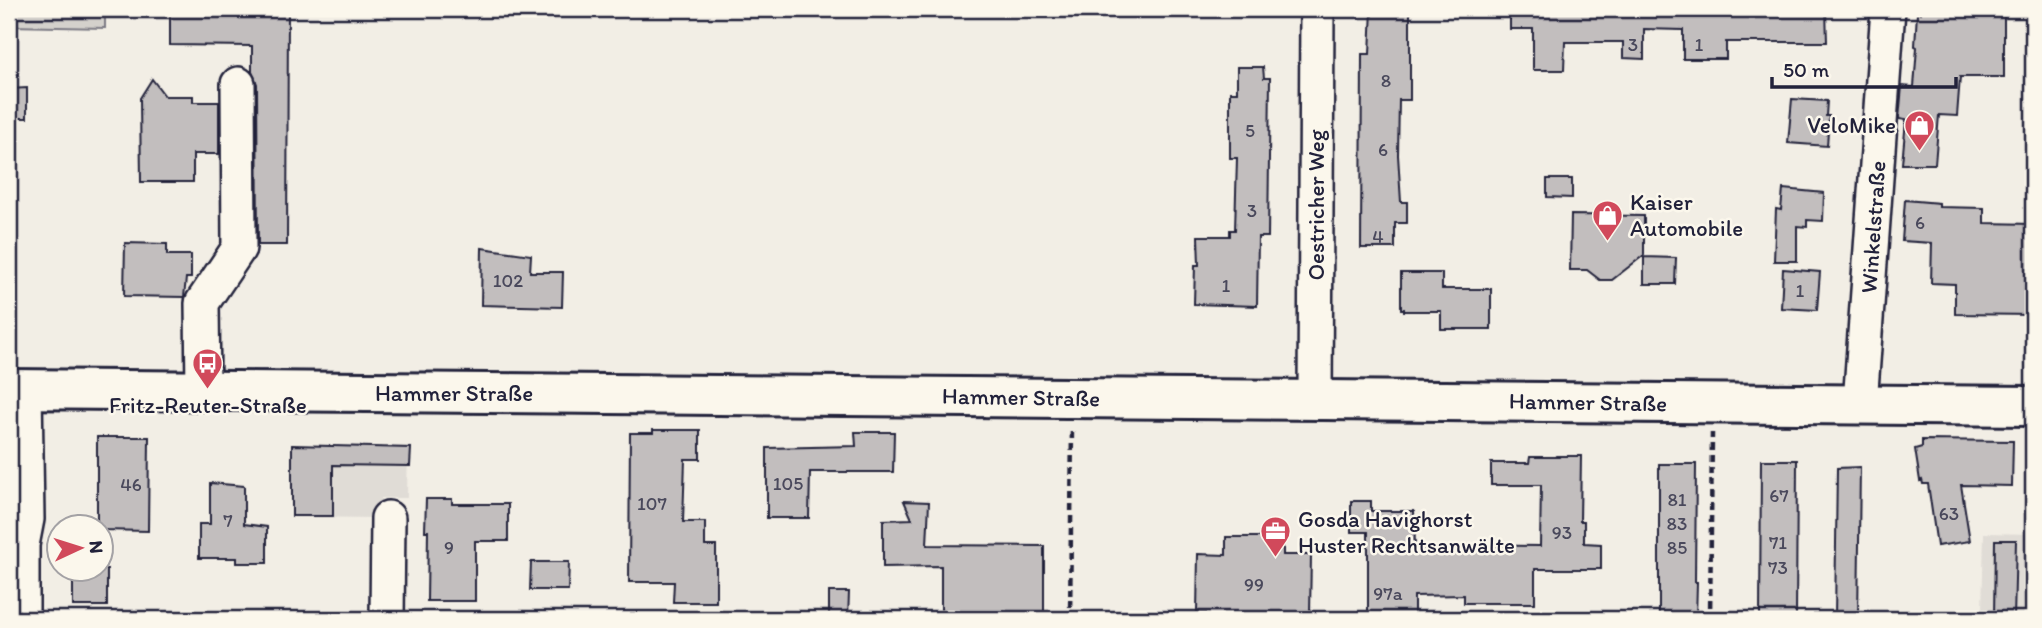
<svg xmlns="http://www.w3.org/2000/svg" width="2042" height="628" font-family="Itim,sans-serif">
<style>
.built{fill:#e0dcd6}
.green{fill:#d4d1cc;stroke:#7b7a84;stroke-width:2}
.building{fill:#c2bebe;stroke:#22223b;stroke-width:2}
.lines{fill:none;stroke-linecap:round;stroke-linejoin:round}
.minor-casing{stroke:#22223b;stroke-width:38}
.major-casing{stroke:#22223b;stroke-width:44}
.path{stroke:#22223b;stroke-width:4.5;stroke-dasharray:7 5;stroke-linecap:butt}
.minor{stroke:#fbf7ec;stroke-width:33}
.major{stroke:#fbf7ec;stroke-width:38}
.labels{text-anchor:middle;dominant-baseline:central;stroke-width:5;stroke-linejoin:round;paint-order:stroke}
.number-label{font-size:19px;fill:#4a495c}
.poi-label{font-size:23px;fill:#22223b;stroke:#fbf7ec;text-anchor:start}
.street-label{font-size:23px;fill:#22223b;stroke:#fbf7ec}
</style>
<rect width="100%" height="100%" fill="#f2eee5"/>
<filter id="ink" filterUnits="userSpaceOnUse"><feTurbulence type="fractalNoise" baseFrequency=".0143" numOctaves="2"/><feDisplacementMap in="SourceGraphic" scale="14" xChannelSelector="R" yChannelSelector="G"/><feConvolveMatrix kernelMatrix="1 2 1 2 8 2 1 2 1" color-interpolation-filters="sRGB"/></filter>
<g filter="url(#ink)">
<path class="built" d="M 291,446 L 408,447 L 407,498 L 381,498 L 380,518 L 291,517 Z
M 1984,533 L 2033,534 L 2033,619 L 1952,619 L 1982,611 Z"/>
<path class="green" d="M 9,9 L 105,9 L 105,28 L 9,26 Z"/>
<path class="building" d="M 269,9 L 288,9 L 287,245 L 258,245 L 257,84 L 252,72 L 252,46 L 170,45 L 170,14 L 269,14 Z
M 1372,9 L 1410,9 L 1410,100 L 1399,100 L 1398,155 L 1401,202 L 1407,202 L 1407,223 L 1395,223 L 1395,248 L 1361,248 L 1362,54 L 1370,54 Z
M 1510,9 L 1826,9 L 1827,42 L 1726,42 L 1726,59 L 1683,59 L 1683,30 L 1644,29 L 1644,59 L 1623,58 L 1623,42 L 1565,42 L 1564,70 L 1533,70 L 1533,29 L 1510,29 Z
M 1920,9 L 2004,9 L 2004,77 L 1960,77 L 1957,116 L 1939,115 L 1935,164 L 1902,164 L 1906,120 L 1899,119 L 1902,86 L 1914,87 L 1917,47 L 1915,46 L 1917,13 L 1920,13 Z
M 1237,67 L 1263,67 L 1264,78 L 1270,78 L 1268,237 L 1258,237 L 1257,306 L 1194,304 L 1195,265 L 1199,265 L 1198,236 L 1230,236 L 1230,230 L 1235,230 L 1237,158 L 1230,158 L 1230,92 L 1237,92 Z
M 152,79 L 165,96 L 193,96 L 193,102 L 219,102 L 219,154 L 193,154 L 193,182 L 141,182 L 140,98 Z
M 27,88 L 27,118 L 9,118 L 9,89 Z
M 1792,99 L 1827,101 L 1826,116 L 1829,116 L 1827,146 L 1788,143 Z
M 1547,179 L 1572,179 L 1572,198 L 1547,197 Z
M 1783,189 L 1824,193 L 1823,221 L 1807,220 L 1807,227 L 1797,226 L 1797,261 L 1774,261 L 1776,209 L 1781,210 Z
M 1905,200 L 1939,203 L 1939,207 L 1984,208 L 1984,223 L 2033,224 L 2033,315 L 1955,314 L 1955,284 L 1931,283 L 1932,243 L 1902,241 Z
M 1571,215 L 1644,216 L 1644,255 L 1612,280 L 1600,280 L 1587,270 L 1570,270 Z
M 125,243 L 167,244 L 167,255 L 191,255 L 191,278 L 186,278 L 184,297 L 124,296 Z
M 482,248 L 531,255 L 530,272 L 563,272 L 562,307 L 481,305 Z
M 1644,257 L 1676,258 L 1675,284 L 1644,284 Z
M 1783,269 L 1820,272 L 1817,310 L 1781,308 Z
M 1401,273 L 1442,273 L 1442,289 L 1491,289 L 1491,329 L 1441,329 L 1441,311 L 1404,311 L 1404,309 L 1401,309 Z
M 653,430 L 700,430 L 700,459 L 685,459 L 683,522 L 705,522 L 705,546 L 716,546 L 716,602 L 673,602 L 674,582 L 629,582 L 630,433 L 653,433 Z
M 855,432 L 894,432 L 893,472 L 810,472 L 809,518 L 767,518 L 767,448 L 856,446 Z
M 97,437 L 149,437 L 148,531 L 102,530 L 102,527 L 97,527 Z
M 1922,440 L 2013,441 L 2012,486 L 1961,485 L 1970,541 L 1937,546 L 1928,484 L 1923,484 L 1922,480 L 1920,481 L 1915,449 L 1922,447 Z
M 292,445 L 411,448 L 410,466 L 333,465 L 333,516 L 292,516 Z
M 1557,456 L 1581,456 L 1580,521 L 1584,521 L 1584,543 L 1601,544 L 1601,569 L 1535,569 L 1535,603 L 1464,603 L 1464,595 L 1414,596 L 1414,619 L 1368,619 L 1368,532 L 1351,532 L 1351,501 L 1371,501 L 1371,511 L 1414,511 L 1415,548 L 1464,549 L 1464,545 L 1540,546 L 1541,485 L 1491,485 L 1491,463 L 1529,463 L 1530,457 L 1558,457 Z
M 1761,460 L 1797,460 L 1796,619 L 1760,619 Z
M 1659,464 L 1696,464 L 1695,582 L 1697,582 L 1696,619 L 1659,619 Z
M 1860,467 L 1858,619 L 1835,619 L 1837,468 Z
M 210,483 L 244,486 L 244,524 L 267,527 L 267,563 L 237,563 L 237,558 L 199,558 L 199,524 L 210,524 Z
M 426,499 L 452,499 L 452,504 L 508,504 L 508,541 L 475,541 L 475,601 L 427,601 L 428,531 L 425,531 Z
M 904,501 L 929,502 L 927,545 L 1044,546 L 1044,619 L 941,619 L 941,566 L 883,567 L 883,520 L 912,519 Z
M 1226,537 L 1283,537 L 1283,555 L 1311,555 L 1310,614 L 1301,614 L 1301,619 L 1206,619 L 1206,613 L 1197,613 L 1198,554 L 1226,555 Z
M 1995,540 L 2016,540 L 2014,619 L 1994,619 Z
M 531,562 L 569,562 L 568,590 L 530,590 Z
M 73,569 L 107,569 L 107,606 L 73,606 Z
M 829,592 L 849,592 L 848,619 L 829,619 Z"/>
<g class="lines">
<defs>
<path id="minor" d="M 203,391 L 202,303 L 239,248 L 238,84
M 1315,400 L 1317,9
M 1860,404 L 1888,9
M 22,619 L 22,545 L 27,519 L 25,389
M 387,619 L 388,518"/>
<path id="major" d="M 9,389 L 2033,406"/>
</defs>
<use href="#minor" class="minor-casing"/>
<use href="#major" class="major-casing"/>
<path class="path" d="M 1070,619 L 1072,428
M 1710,619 L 1712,433"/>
<use href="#minor" class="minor"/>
<use href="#major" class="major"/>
</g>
</g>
<defs>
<symbol id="shop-pin" viewBox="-11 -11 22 30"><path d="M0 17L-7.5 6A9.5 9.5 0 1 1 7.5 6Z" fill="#d1495b" stroke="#fbf7ec"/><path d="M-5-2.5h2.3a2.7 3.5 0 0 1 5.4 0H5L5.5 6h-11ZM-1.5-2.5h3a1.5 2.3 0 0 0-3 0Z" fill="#fff"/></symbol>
<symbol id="bus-pin" viewBox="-11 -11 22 30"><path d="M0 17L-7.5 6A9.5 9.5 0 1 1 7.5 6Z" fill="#d1495b" stroke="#fbf7ec"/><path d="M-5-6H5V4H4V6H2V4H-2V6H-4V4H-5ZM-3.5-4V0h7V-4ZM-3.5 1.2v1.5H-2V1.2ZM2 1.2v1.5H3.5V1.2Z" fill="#fff"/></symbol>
<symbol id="office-pin" viewBox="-11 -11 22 30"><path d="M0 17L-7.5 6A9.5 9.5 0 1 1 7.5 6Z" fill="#d1495b" stroke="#fbf7ec"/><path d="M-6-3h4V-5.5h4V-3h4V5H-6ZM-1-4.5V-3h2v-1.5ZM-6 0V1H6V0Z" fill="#fff"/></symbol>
</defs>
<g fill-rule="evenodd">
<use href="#shop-pin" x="1902" y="108" width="35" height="47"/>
<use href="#shop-pin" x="1590" y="198" width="35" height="47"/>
<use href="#bus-pin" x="190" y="346" width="35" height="47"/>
<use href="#office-pin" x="1258" y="514" width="35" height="47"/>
</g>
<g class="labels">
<g class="number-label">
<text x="1633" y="44">3</text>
<text x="1699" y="44">1</text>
<text x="1386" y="80">8</text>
<text x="1250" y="130">5</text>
<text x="1383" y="149">6</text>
<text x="1252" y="210">3</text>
<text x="1920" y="222">6</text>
<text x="1378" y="236">4</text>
<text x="508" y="280">102</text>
<text x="1226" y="285">1</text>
<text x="1800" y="290">1</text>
<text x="788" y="483">105</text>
<text x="131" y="484">46</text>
<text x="1779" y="495">67</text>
<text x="1677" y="499">81</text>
<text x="652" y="503">107</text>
<text x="1949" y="513">63</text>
<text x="228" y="520">7</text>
<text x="1677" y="523">83</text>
<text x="1562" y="532">93</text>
<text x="1778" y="542">71</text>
<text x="449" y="547">9</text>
<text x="1677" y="547">85</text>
<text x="1778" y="567">73</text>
<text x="1254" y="584">99</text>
<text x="1388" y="593">97a</text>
</g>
<g class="poi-label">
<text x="1896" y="125" text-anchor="end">VeloMike</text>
<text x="1630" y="202">Kaiser<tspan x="1630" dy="26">Automobile</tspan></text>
<text x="208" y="405" text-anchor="middle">Fritz-Reuter-Straße</text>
<text x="1298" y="519">Gosda Havighorst<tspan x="1298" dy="26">Huster Rechtsanwälte</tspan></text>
</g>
<g class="street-label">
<text transform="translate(1316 205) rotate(-90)">Oestricher Weg</text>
<text transform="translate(1873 227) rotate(-86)">Winkelstraße</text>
<text x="454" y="393">Hammer Straße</text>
<text transform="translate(1021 397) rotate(1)">Hammer Straße</text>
<text transform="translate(1588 402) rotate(1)">Hammer Straße</text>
</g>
</g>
<rect width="2042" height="628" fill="none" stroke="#fbf7ec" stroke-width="35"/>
<rect x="18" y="18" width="2007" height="593" fill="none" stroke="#22223b" stroke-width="2.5" filter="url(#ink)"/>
<g transform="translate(80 548) rotate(86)"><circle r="33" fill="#fbf7ec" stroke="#a4a2a5" stroke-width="2"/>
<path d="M0-5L12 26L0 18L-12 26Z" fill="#d1495b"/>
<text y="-10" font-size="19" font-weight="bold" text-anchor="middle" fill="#22223b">N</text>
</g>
<path d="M1772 77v10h184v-10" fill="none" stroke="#22223b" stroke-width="3.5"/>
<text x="1783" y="77" font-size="21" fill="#22223b" stroke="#fbf7ec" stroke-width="5" paint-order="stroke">50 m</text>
</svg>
